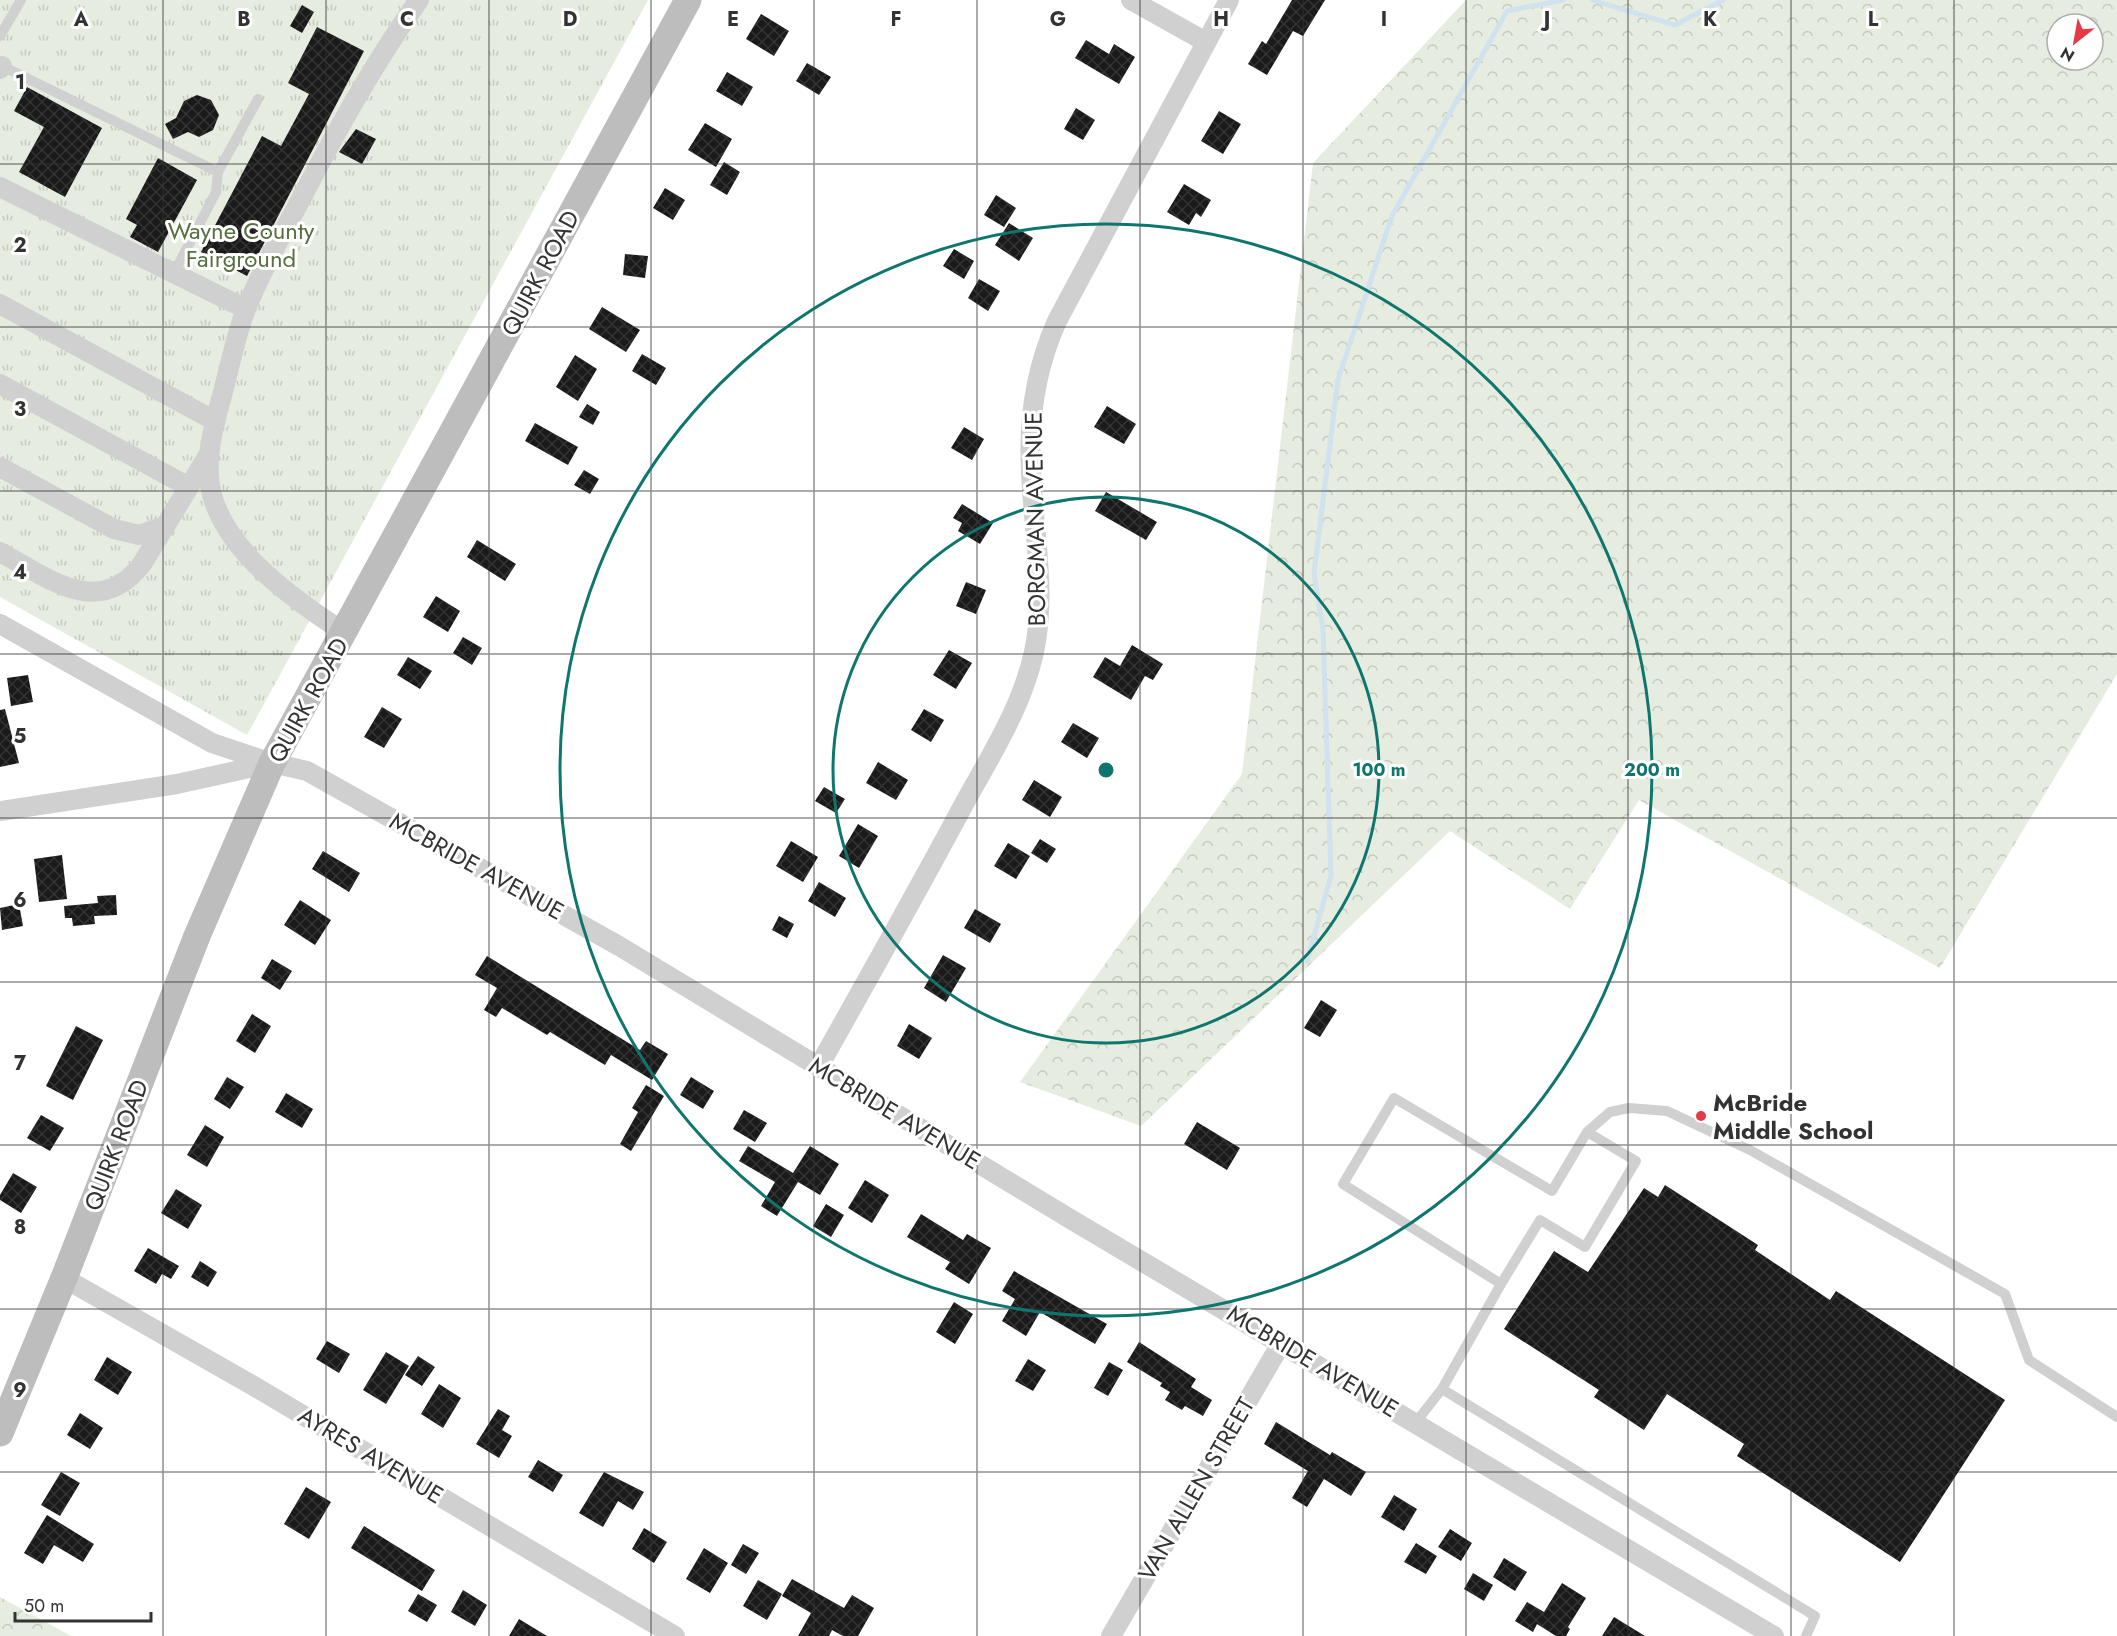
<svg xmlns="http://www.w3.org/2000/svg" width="2117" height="1636" font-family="Jost,sans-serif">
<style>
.forest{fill:url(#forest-crowns);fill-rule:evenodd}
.park{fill:url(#park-tufts)}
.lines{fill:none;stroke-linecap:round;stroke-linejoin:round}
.stream{stroke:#cfe2ee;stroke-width:5}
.building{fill:url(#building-cross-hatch)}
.lane{stroke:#d0d0d0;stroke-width:10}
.street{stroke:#d0d0d0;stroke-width:20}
.secondary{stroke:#bdbdbd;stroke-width:27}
.grid{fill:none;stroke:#333;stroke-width:1.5;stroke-opacity:0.55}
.ring{fill:none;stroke:#0f766e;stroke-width:3}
.poi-dot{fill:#e63946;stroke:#fff;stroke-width:2}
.labels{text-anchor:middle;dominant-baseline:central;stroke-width:6;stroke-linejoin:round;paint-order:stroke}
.park-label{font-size:24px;fill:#56703f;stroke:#fff}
.street-label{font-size:24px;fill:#333;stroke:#fff}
.poi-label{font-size:24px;font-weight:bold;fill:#333;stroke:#fff;text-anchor:start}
.grid-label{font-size:20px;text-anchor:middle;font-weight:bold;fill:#333;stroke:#fff;stroke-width:6;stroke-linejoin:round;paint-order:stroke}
.centre{fill:#0f766e;stroke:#fff;stroke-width:3}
.ring-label{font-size:18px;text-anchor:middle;font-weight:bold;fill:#0f766e;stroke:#fff;stroke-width:6;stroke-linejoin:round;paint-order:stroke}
</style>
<defs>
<pattern id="forest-crowns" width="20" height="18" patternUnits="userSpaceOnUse" patternTransform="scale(1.5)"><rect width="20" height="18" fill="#e6ecdf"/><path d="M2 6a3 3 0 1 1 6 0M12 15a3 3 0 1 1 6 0" fill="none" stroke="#c6cbc0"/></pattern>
<pattern id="park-tufts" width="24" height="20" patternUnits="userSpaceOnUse" patternTransform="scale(1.5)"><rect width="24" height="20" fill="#e6ecdf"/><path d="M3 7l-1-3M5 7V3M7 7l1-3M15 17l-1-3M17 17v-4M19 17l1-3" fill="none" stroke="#c6cbc0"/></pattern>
<pattern id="building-cross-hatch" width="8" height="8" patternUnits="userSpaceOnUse" patternTransform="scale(1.5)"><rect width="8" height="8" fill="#1a1a1a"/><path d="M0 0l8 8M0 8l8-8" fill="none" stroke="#333"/></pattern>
</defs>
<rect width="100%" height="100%" fill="#fff"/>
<path class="forest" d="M 1466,0 L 2117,0 L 2117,674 L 1940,968 L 1639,800 L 1570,909 L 1450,831 L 1141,1126 L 1020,1082 L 1242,774 L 1313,163 ZM 2057,24 L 2093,24 L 2093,60 L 2057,60 Z
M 0,1597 L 71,1636 L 0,1636 Z"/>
<path class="park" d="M 0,0 L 648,0 L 247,735 L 0,597 Z"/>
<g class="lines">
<path class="stream" d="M 1592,0 L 1675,25 L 1723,0
M 1307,961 L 1331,876 L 1323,630 L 1314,573 L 1338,380 L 1392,216 L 1507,11 L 1563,0"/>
</g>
<path class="building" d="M 1292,0 L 1325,0 L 1303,36 L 1293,31 L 1267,75 L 1248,64 L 1262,41 L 1266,44 Z
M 302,5 L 314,12 L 302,33 L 290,26 Z
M 761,14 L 789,31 L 774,56 L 746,39 Z
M 317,27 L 364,51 L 247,276 L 201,252 L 262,136 L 281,146 L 309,94 L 288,83 Z
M 1086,40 L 1109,54 L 1114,44 L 1135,57 L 1119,84 L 1075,58 Z
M 807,63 L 831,77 L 819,95 L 796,81 Z
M 727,72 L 753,87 L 742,106 L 716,91 Z
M 27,87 L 102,128 L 65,197 L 19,172 L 44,127 L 14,111 Z
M 197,95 L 211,100 L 219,115 L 213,130 L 199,137 L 188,132 L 173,139 L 165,124 L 176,118 L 184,101 Z
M 1076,108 L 1095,120 L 1083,140 L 1064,129 Z
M 1219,111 L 1241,124 L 1223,154 L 1201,141 Z
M 705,123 L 732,139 L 716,167 L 688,150 Z
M 356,129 L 376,139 L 362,164 L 339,152 Z
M 158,158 L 197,180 L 158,252 L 130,237 L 137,225 L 126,219 Z
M 724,162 L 740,172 L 727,195 L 710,185 Z
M 1184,184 L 1211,200 L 1201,217 L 1196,213 L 1189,225 L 1167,212 Z
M 665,188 L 685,200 L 673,220 L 653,208 Z
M 996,195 L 1016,208 L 1004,227 L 984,215 Z
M 1009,223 L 1033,238 L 1019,261 L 995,245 Z
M 954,249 L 974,261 L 964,279 L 943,266 Z
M 625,254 L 648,256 L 645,278 L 623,275 Z
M 979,279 L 1000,291 L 988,311 L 968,298 Z
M 602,307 L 640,330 L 626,352 L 589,329 Z
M 642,354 L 666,368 L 656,385 L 632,371 Z
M 575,355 L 597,369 L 578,401 L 556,387 Z
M 587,404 L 600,412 L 593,425 L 579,417 Z
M 1107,406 L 1136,424 L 1124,444 L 1094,427 Z
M 535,423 L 578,447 L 568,465 L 525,441 Z
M 964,427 L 984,439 L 972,460 L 951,448 Z
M 584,470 L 599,479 L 590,494 L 574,485 Z
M 1106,492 L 1157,522 L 1146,540 L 1095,511 Z
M 962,504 L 993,523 L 980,544 L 958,531 L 962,523 L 953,518 Z
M 477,540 L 516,564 L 505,581 L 467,557 Z
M 966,582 L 986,590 L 976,614 L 956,606 Z
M 436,596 L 460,611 L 448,632 L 423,617 Z
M 463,637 L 482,648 L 472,665 L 453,653 Z
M 1132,645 L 1163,664 L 1153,680 L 1145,676 L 1131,700 L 1093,677 L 1105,657 L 1120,666 Z
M 949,650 L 972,663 L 956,689 L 933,675 Z
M 408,657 L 432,671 L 420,689 L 397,675 Z
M 28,675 L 33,702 L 11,706 L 7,678 Z
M 382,707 L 402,719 L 384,748 L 364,737 Z
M 5,709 L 19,763 L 0,767 L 0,710 Z
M 924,709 L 944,720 L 931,742 L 911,730 Z
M 1073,723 L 1099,738 L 1087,758 L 1061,742 Z
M 878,762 L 908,780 L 896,800 L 866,783 Z
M 1034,780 L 1062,797 L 1050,817 L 1022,800 Z
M 824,787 L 845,799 L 836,813 L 815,801 Z
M 858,824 L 878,836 L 859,868 L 839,856 Z
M 1040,839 L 1056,849 L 1047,863 L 1031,853 Z
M 791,841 L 818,857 L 803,882 L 776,866 Z
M 1008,843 L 1030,856 L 1016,879 L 994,866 Z
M 323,851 L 360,873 L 349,892 L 312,869 Z
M 62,855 L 67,899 L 39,902 L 34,859 Z
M 819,882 L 846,898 L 835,917 L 808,901 Z
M 116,895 L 117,915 L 94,916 L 95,924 L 73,926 L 72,918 L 65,918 L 64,906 L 98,903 L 97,896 Z
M 300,900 L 331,920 L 315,945 L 284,925 Z
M 19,904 L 23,926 L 2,930 L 0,908 Z
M 975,909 L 1001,924 L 990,943 L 964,928 Z
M 779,916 L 794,924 L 787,938 L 772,930 Z
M 943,955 L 966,968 L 946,1002 L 924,988 Z
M 487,956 L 640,1050 L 646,1041 L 668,1054 L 652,1080 L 611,1055 L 605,1065 L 550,1032 L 547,1035 L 502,1008 L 496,1017 L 484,1010 L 497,988 L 475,975 Z
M 272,959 L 292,971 L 280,990 L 261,978 Z
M 1321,1000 L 1337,1010 L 1320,1037 L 1304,1028 Z
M 252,1014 L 271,1026 L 255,1053 L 236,1041 Z
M 909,1024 L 932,1038 L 919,1059 L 897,1046 Z
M 76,1026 L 103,1040 L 73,1100 L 46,1086 Z
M 227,1077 L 244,1087 L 230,1109 L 214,1099 Z
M 691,1077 L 714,1091 L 703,1109 L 680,1095 Z
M 646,1085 L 664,1096 L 631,1151 L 620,1144 L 638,1112 L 632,1108 Z
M 286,1093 L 313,1109 L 302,1128 L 275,1112 Z
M 744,1110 L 767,1123 L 755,1142 L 733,1129 Z
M 41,1115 L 64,1128 L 50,1151 L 27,1138 Z
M 1197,1122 L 1240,1148 L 1227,1170 L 1184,1144 Z
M 205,1125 L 224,1137 L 207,1167 L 187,1155 Z
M 748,1146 L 793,1173 L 810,1146 L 839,1164 L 820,1195 L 798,1182 L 777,1216 L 761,1206 L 775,1182 L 739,1161 Z
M 13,1173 L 37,1187 L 21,1213 L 0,1200 L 0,1195 Z
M 865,1180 L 889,1195 L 872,1223 L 848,1208 Z
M 1665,1185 L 1758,1245 L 1755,1250 L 1830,1300 L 1836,1291 L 2005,1400 L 1900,1562 L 1737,1456 L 1744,1444 L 1667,1394 L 1644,1430 L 1594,1397 L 1599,1390 L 1504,1329 L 1554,1251 L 1588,1272 L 1644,1188 L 1658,1197 Z
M 176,1189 L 202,1205 L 188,1229 L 161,1213 Z
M 826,1204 L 844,1215 L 831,1237 L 813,1226 Z
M 921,1214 L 963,1240 L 967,1234 L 991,1248 L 969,1284 L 945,1269 L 950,1262 L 907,1237 Z
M 148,1248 L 179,1266 L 171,1279 L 162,1274 L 156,1284 L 134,1271 Z
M 200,1261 L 217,1272 L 208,1287 L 191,1277 Z
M 1014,1271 L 1107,1324 L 1095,1344 L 1040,1312 L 1026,1336 L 1002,1321 L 1015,1299 L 1002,1291 Z
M 954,1302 L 973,1314 L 955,1344 L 936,1332 Z
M 327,1341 L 350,1354 L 339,1373 L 316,1359 Z
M 1139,1342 L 1196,1379 L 1191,1387 L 1212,1400 L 1203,1416 L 1185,1406 L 1182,1410 L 1165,1400 L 1170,1392 L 1160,1386 L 1162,1383 L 1127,1362 Z
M 386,1352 L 409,1366 L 386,1404 L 363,1390 Z
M 418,1356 L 435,1367 L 422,1386 L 405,1375 Z
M 107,1357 L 132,1372 L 118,1395 L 94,1380 Z
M 1028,1359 L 1046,1370 L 1033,1391 L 1015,1381 Z
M 1109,1362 L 1123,1370 L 1108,1396 L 1094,1388 Z
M 439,1384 L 461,1398 L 443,1428 L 421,1414 Z
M 498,1409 L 510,1416 L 502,1430 L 512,1436 L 499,1458 L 476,1444 Z
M 80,1413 L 103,1428 L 90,1449 L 67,1435 Z
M 1276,1422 L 1330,1455 L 1332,1452 L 1366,1472 L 1351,1496 L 1324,1479 L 1307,1507 L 1292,1498 L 1308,1471 L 1264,1444 Z
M 538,1460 L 563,1475 L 553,1492 L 528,1477 Z
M 61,1472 L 80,1483 L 60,1516 L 41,1505 Z
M 604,1472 L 644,1492 L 633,1510 L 618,1501 L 603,1527 L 579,1513 Z
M 306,1487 L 331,1502 L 309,1539 L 284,1524 Z
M 1394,1495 L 1417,1509 L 1404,1531 L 1381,1517 Z
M 47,1515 L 94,1544 L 83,1562 L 54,1545 L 43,1564 L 24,1553 Z
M 364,1526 L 435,1570 L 422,1591 L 351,1548 Z
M 644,1528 L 667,1542 L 654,1563 L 632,1549 Z
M 1450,1529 L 1472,1543 L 1461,1561 L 1438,1547 Z
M 1416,1543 L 1437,1556 L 1426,1574 L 1404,1562 Z
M 743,1544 L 759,1553 L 746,1574 L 731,1565 Z
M 704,1548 L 728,1563 L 710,1593 L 686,1579 Z
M 1504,1558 L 1527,1572 L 1515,1591 L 1493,1577 Z
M 1473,1573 L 1493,1585 L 1484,1601 L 1464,1589 Z
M 792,1579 L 844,1608 L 852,1595 L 874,1608 L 858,1636 L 843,1636 L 832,1630 L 829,1636 L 798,1636 L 811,1613 L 782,1596 Z
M 758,1580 L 782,1594 L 767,1620 L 743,1606 Z
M 1562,1583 L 1586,1598 L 1568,1627 L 1570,1629 L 1566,1636 L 1556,1636 L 1537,1624 L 1533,1632 L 1515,1621 L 1527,1602 L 1544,1612 Z
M 463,1590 L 487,1605 L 475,1626 L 451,1612 Z
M 418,1594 L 437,1605 L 427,1622 L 408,1611 Z
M 1614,1617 L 1645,1636 L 1602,1636 Z
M 519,1619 L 547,1636 L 509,1636 Z"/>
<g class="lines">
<path class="lane" d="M 0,36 L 21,0
M 0,65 L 218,172
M 173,275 L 216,192 L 218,172 L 258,99
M 1501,1284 L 1540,1220 L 1585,1247 L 1636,1161 L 1587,1132
M 1442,1389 L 1501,1284 L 1343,1184 L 1394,1098 L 1552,1191 L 1587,1132 L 1610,1112 L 1629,1108 L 1667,1111 L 1750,1150 L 2005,1294 L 2029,1360 L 2117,1417
M 1416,1422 L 1442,1389 L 1815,1616 L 1806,1636"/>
<path class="street" d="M 1131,0 L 1206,42
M 0,69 L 2,66
M 0,187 L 246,309
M 0,304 L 215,421
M 0,384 L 189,487
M 0,467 L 114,529 L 139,535 L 165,526
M 0,552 C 48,578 99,620 142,564 L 209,454
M 0,624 L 212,743 L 272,763 L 307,771 L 619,946 L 1072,1220 L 1774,1636
M 345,633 C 296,601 228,554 212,495 C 203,460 214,425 223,392 C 230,365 236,335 246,309 C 261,271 282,235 301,199 C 337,130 374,63 419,0
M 0,811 L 177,784 L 272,763
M 819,1066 C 868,979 917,892 964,804 C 991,755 1022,707 1034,652 C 1047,592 1033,531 1031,471 C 1028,419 1036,368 1057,321 L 1229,0
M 64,1278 L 252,1385 L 675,1636
M 1111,1636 L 1282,1342"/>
<path class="secondary" d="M 0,1433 L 64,1278 L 197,936 L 272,763 L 688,0"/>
</g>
<path class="grid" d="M 163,0 L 163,1636M 326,0 L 326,1636M 489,0 L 489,1636M 651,0 L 651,1636M 814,0 L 814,1636M 977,0 L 977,1636M 1140,0 L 1140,1636M 1303,0 L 1303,1636M 1466,0 L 1466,1636M 1628,0 L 1628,1636M 1791,0 L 1791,1636M 1954,0 L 1954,1636M 0,164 L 2117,164M 0,327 L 2117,327M 0,491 L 2117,491M 0,654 L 2117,654M 0,818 L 2117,818M 0,982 L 2117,982M 0,1145 L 2117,1145M 0,1309 L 2117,1309M 0,1472 L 2117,1472"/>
<g class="ring">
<circle cx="1106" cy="770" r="273"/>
<circle cx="1106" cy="770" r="546"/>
</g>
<circle class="poi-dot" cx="1701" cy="1116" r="6"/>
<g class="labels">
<g class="park-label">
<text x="241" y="230">Wayne County<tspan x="241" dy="28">Fairground</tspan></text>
</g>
<g class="street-label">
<text transform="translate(540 273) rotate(-62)">QUIRK ROAD</text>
<text transform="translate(1035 519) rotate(-91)">BORGMAN AVENUE</text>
<text transform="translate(308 700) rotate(-61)">QUIRK ROAD</text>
<text transform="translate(477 866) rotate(29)">MCBRIDE AVENUE</text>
<text transform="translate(895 1113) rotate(31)">MCBRIDE AVENUE</text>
<text transform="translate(116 1145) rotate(-69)">QUIRK ROAD</text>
<text transform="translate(1313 1361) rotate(31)">MCBRIDE AVENUE</text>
<text transform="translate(371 1455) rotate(31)">AYRES AVENUE</text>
<text transform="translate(1196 1489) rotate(-60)">VAN ALLEN STREET</text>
</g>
<g class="poi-label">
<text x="1713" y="1102">McBride<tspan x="1713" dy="28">Middle School</tspan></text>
</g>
</g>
<g class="grid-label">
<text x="81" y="26">A</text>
<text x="244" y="26">B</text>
<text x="407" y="26">C</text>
<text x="570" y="26">D</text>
<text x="733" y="26">E</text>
<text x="896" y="26">F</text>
<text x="1058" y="26">G</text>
<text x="1221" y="26">H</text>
<text x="1384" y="26">I</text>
<text x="1547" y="26">J</text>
<text x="1710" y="26">K</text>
<text x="1873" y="26">L</text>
<text x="20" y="89">1</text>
<text x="20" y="252">2</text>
<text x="20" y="416">3</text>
<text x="20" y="579">4</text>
<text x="20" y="743">5</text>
<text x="20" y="907">6</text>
<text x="20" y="1070">7</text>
<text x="20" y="1234">8</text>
<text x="20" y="1397">9</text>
</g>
<circle cx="1106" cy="770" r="9" class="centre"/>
<g class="ring-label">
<text x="1379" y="776">100 m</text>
<text x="1652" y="776">200 m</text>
</g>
<g transform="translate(2075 42) rotate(211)"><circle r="28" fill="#ffffff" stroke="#adadad" stroke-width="1.5"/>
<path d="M0-4.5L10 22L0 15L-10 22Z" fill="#e63946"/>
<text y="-9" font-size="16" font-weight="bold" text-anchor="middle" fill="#333333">N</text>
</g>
<path d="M15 1612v9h136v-9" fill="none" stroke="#333333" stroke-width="3"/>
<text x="24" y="1612" font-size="18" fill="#333333" stroke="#ffffff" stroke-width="4.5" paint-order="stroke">50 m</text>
</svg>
